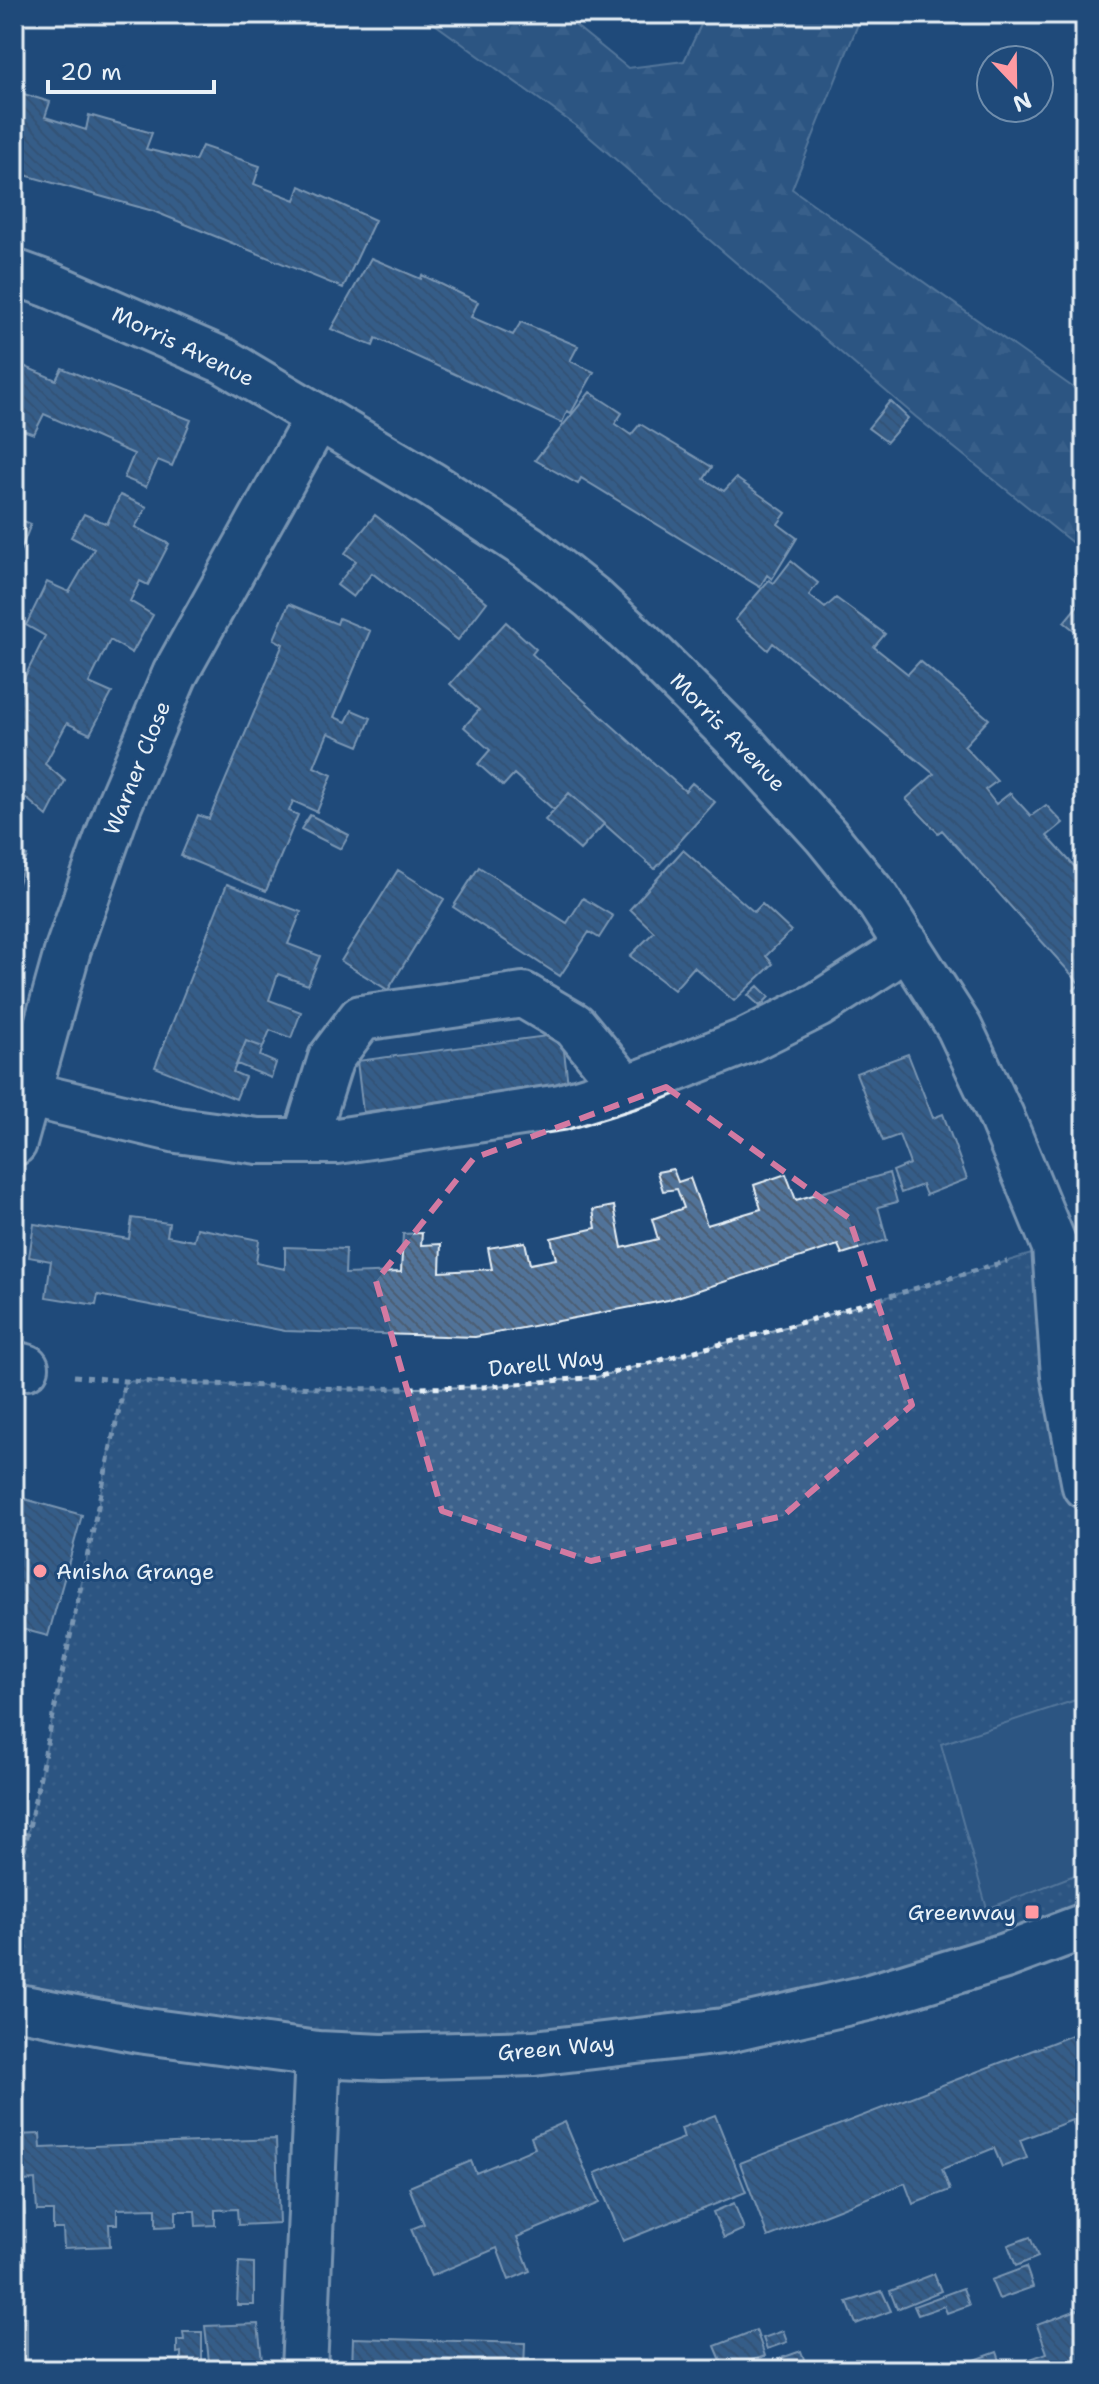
<svg xmlns="http://www.w3.org/2000/svg" width="1099" height="2384" font-family="'Shantell Sans',sans-serif">
<style>
.grass{fill:url(#grass-dots);stroke:#92aac2;stroke-width:2}
.forest{fill:url(#forest-firs);stroke:#92aac2;stroke-width:2}
.green{fill:#3c628c;stroke:#92aac2;stroke-width:2}
.building{fill:url(#building-back-hatch);stroke:#e8f1f8;stroke-width:2}
.lines{fill:none;stroke-linecap:round;stroke-linejoin:round}
.minor-casing{stroke:#e8f1f8;stroke-width:50}
.path{stroke:#e8f1f8;stroke-width:5;stroke-dasharray:6 6;stroke-linecap:butt}
.minor{stroke:#1f4a7a;stroke-width:44}
.marked{fill:none;stroke:#d37aa2;stroke-width:6;stroke-dasharray:16 10;stroke-linejoin:round}
.poi-dot{fill:#ff9aa2;stroke:#1f4a7a;stroke-width:3}
.labels{text-anchor:middle;dominant-baseline:central;stroke-width:6;stroke-linejoin:round;paint-order:stroke}
.street-label{font-size:22px;fill:#e8f1f8;stroke:#1f4a7a}
.poi-label{font-size:22px;fill:#e8f1f8;stroke:#1f4a7a;text-anchor:start}
</style>
<defs>
<pattern id="grass-dots" width="8" height="8" patternUnits="userSpaceOnUse" patternTransform="scale(2)"><rect width="8" height="8" fill="#3c628c"/><path d="M2 2h.1M6 6h.1" fill="none" stroke="#58799d" stroke-width="1.8" stroke-linecap="round"/></pattern>
<pattern id="forest-firs" width="22" height="20" patternUnits="userSpaceOnUse" patternTransform="scale(2)"><rect width="22" height="20" fill="#3c628c"/><path d="M5 1l3.5 6h-7zM16 11l3.5 6h-7z" fill="#58799d"/></pattern>
<pattern id="building-back-hatch" width="6" height="6" patternUnits="userSpaceOnUse" patternTransform="scale(2)"><rect width="6" height="6" fill="#517399"/><path d="M-1 5l2 2M0 0l6 6M5-1l2 2" fill="none" stroke="#4c5e72"/></pattern>
</defs>
<rect width="100%" height="100%" fill="#1f4a7a"/>
<filter id="ink" filterUnits="userSpaceOnUse"><feTurbulence type="fractalNoise" baseFrequency=".0125" numOctaves="2"/><feDisplacementMap in="SourceGraphic" scale="16" xChannelSelector="R" yChannelSelector="G"/><feConvolveMatrix kernelMatrix="1 2 1 2 8 2 1 2 1" color-interpolation-filters="sRGB"/></filter>
<g filter="url(#ink)">
<path class="grass" d="M 1055,1247 L 1085,1486 L 1085,1926 L 534,2053 L 14,2013 L 14,1897 L 125,1381 L 349,1389 L 483,1387 L 597,1377 L 793,1325 Z"/>
<path class="forest" d="M 421,14 L 561,14 L 628,68 L 684,61 L 706,14 L 862,14 L 792,189 L 1085,396 L 1085,553 L 916,417 L 579,128 Z"/>
<path class="green" d="M 1085,1697 L 1085,1871 L 987,1909 L 941,1744 Z"/>
<path class="building" d="M 14,91 L 50,102 L 45,117 L 86,130 L 89,115 L 152,133 L 146,149 L 195,161 L 202,146 L 260,166 L 254,184 L 295,200 L 300,186 L 375,220 L 343,288 L 153,211 L 14,172 Z
M 371,258 L 421,279 L 422,275 L 478,302 L 471,317 L 513,335 L 521,322 L 578,346 L 570,361 L 594,372 L 571,413 L 567,411 L 562,423 L 376,338 L 373,346 L 331,329 Z
M 14,362 L 56,380 L 62,368 L 191,420 L 172,466 L 158,460 L 146,487 L 124,478 L 134,454 L 44,414 L 34,434 L 14,427 Z
M 590,392 L 622,413 L 615,424 L 631,435 L 640,424 L 712,467 L 704,479 L 724,491 L 736,478 L 786,513 L 778,524 L 797,538 L 772,579 L 767,575 L 760,587 L 581,478 L 578,484 L 535,460 Z
M 890,401 L 908,418 L 887,442 L 868,428 Z
M 14,493 L 23,496 L 14,517 L 31,524 L 17,559 L 14,557 Z
M 120,495 L 147,507 L 135,527 L 169,544 L 148,585 L 140,581 L 130,601 L 153,615 L 132,653 L 110,640 L 89,683 L 112,693 L 90,734 L 67,723 L 45,764 L 65,781 L 47,816 L 26,798 L 14,820 L 14,699 L 45,636 L 26,625 L 47,582 L 69,592 L 94,549 L 71,537 L 84,514 L 107,524 Z
M 375,515 L 487,602 L 458,640 L 372,573 L 353,597 L 337,585 L 356,561 L 345,553 Z
M 791,561 L 818,583 L 809,595 L 825,608 L 836,598 L 885,634 L 874,647 L 908,674 L 920,661 L 989,719 L 964,746 L 997,781 L 985,790 L 996,804 L 1010,793 L 1031,816 L 1046,805 L 1063,823 L 1047,836 L 1085,878 L 1085,1002 L 1074,990 L 1080,984 L 942,830 L 938,833 L 906,799 L 934,774 L 773,643 L 768,650 L 735,620 L 769,580 L 774,583 Z
M 289,604 L 337,624 L 339,618 L 370,631 L 334,717 L 346,722 L 352,710 L 371,718 L 359,746 L 328,733 L 314,767 L 332,775 L 317,812 L 293,801 L 289,811 L 298,815 L 266,891 L 181,856 L 198,815 L 209,819 L 283,644 L 274,639 Z
M 1078,605 L 1085,611 L 1085,627 L 1079,634 L 1064,622 Z
M 506,622 L 536,649 L 532,654 L 685,791 L 692,783 L 715,802 L 655,869 L 569,793 L 554,810 L 514,774 L 503,786 L 478,764 L 490,750 L 464,727 L 479,710 L 450,684 Z
M 569,793 L 604,824 L 580,850 L 545,820 Z
M 310,815 L 349,835 L 341,849 L 301,829 Z
M 683,850 L 754,912 L 762,904 L 791,931 L 766,956 L 773,964 L 734,1001 L 694,967 L 674,990 L 630,956 L 654,932 L 630,909 Z
M 14,851 L 27,856 L 14,895 Z
M 479,867 L 567,923 L 583,898 L 613,916 L 599,938 L 589,932 L 560,976 L 453,907 Z
M 398,870 L 444,899 L 388,990 L 341,961 Z
M 227,884 L 301,912 L 288,944 L 320,956 L 308,985 L 278,974 L 269,1000 L 301,1012 L 291,1038 L 270,1030 L 263,1047 L 246,1041 L 233,1072 L 245,1077 L 236,1099 L 155,1067 Z
M 758,986 L 769,997 L 760,1006 L 748,995 Z
M 562,1034 L 568,1085 L 363,1112 L 357,1061 Z
M 246,1041 L 263,1047 L 260,1056 L 276,1063 L 271,1078 L 237,1064 Z
M 908,1054 L 933,1118 L 943,1114 L 967,1179 L 926,1195 L 922,1185 L 901,1193 L 893,1171 L 910,1164 L 899,1135 L 883,1141 L 856,1073 Z
M 673,1169 L 678,1182 L 690,1178 L 707,1225 L 761,1209 L 754,1185 L 786,1174 L 796,1200 L 889,1173 L 897,1202 L 878,1207 L 887,1240 L 842,1254 L 838,1245 L 668,1300 L 475,1337 L 285,1331 L 98,1295 L 96,1305 L 46,1297 L 51,1261 L 29,1257 L 34,1224 L 129,1239 L 132,1218 L 169,1223 L 167,1236 L 194,1241 L 197,1228 L 259,1240 L 256,1263 L 285,1269 L 285,1247 L 346,1249 L 345,1274 L 401,1272 L 403,1234 L 422,1233 L 421,1245 L 441,1244 L 440,1272 L 492,1269 L 488,1248 L 525,1242 L 530,1264 L 556,1259 L 551,1238 L 596,1228 L 593,1210 L 614,1206 L 622,1248 L 658,1239 L 652,1219 L 684,1208 L 677,1189 L 663,1191 L 657,1172 Z
M 14,1496 L 82,1515 L 48,1636 L 14,1627 Z
M 1085,2030 L 1085,2133 L 1078,2136 L 1072,2120 L 1020,2140 L 1027,2158 L 1002,2167 L 994,2148 L 942,2169 L 950,2190 L 913,2204 L 905,2183 L 768,2237 L 740,2163 Z
M 715,2115 L 746,2192 L 623,2241 L 595,2173 L 684,2138 L 681,2128 Z
M 565,2122 L 599,2203 L 517,2237 L 530,2271 L 509,2280 L 497,2248 L 431,2276 L 411,2229 L 424,2224 L 409,2187 L 471,2161 L 476,2173 L 535,2148 L 531,2137 Z
M 40,2134 L 41,2148 L 276,2139 L 279,2223 L 238,2225 L 237,2209 L 215,2210 L 215,2225 L 196,2226 L 195,2211 L 176,2211 L 176,2226 L 156,2227 L 156,2208 L 117,2209 L 117,2224 L 109,2224 L 110,2246 L 64,2248 L 63,2229 L 53,2229 L 53,2211 L 37,2211 L 35,2180 L 23,2181 L 25,2214 L 14,2214 L 14,2135 Z
M 734,2203 L 744,2229 L 724,2238 L 713,2212 Z
M 1030,2237 L 1038,2257 L 1016,2266 L 1008,2245 Z
M 239,2262 L 254,2263 L 254,2305 L 237,2305 Z
M 1026,2267 L 1033,2287 L 999,2299 L 991,2280 Z
M 934,2274 L 941,2291 L 897,2309 L 890,2291 Z
M 963,2288 L 969,2305 L 947,2313 L 944,2306 L 918,2315 L 914,2306 Z
M 882,2291 L 891,2311 L 856,2324 L 847,2302 Z
M 1085,2307 L 1085,2370 L 947,2370 L 997,2352 L 1003,2369 L 1047,2353 L 1037,2325 Z
M 14,2316 L 27,2317 L 27,2370 L 14,2370 Z
M 258,2324 L 263,2370 L 210,2370 L 205,2326 Z
M 756,2330 L 765,2356 L 725,2370 L 715,2346 Z
M 783,2331 L 787,2342 L 767,2349 L 763,2338 Z
M 183,2332 L 202,2332 L 202,2369 L 181,2370 L 181,2352 L 177,2353 L 177,2340 L 184,2340 Z
M 353,2338 L 525,2343 L 524,2370 L 352,2370 Z
M 801,2351 L 808,2370 L 760,2370 L 759,2366 Z"/>
<g class="lines">
<defs>
<path id="minor" d="M 14,272 L 50,285 L 224,361 L 432,485 L 529,548 L 592,598 L 651,653 L 747,749 L 826,836 L 877,899 L 959,1027 L 1001,1116 L 1055,1247 L 1064,1376 L 1085,1486
M 27,1094 L 177,1130 L 258,1141 L 337,1141 L 561,1107 L 645,1081 L 746,1041 L 818,1005 L 885,962 L 907,944
M 305,1141 L 331,1058 L 361,1018 L 523,995 L 574,1025 L 625,1087
M 14,1143 L 68,949 L 119,805 L 175,674 L 318,417
M 14,1364 L 26,1367
M 14,2006 L 138,2030 L 318,2054 L 382,2057 L 534,2053 L 723,2031 L 867,1998 L 1005,1956 L 1085,1926
M 304,2370 L 318,2054"/>
</defs>
<use href="#minor" class="minor-casing"/>
<path class="path" d="M 74,1376 L 125,1381 L 349,1389 L 483,1387 L 597,1377 L 793,1325 L 1007,1261
M 14,1897 L 125,1381"/>
<use href="#minor" class="minor"/>
</g>
</g>
<path d="M0 0H1099V2384H0ZM 666,1087 L 849,1218 L 912,1405 L 783,1516 L 591,1561 L 442,1511 L 376,1281 L 474,1158 Z" fill="#1f4a7a" fill-opacity=".55" fill-rule="evenodd"/>
<path class="marked" d="M 666,1087 L 849,1218 L 912,1405 L 783,1516 L 591,1561 L 442,1511 L 376,1281 L 474,1158 Z"/>
<g class="poi-dot">
<circle cx="40" cy="1571" r="8"/>
<rect x="1024" y="1904" width="16" height="16" rx="4"/>
</g>
<g class="labels">
<g class="street-label">
<text transform="translate(183 346) rotate(26)">Morris Avenue</text>
<text transform="translate(728 732) rotate(46)">Morris Avenue</text>
<text transform="translate(137 768) rotate(-68)">Warner Close</text>
<text transform="translate(546 1363) rotate(-6)">Darell Way</text>
<text transform="translate(556 2048) rotate(-5)">Green Way</text>
</g>
<g class="poi-label">
<text x="56" y="1571">Anisha Grange</text>
<text x="1016" y="1912" text-anchor="end">Greenway</text>
</g>
</g>
<rect width="1099" height="2384" fill="none" stroke="#1f4a7a" stroke-width="48"/>
<rect x="24" y="24" width="1051" height="2336" fill="none" stroke="#e8f1f8" stroke-width="3" filter="url(#ink)"/>
<g transform="translate(1015 84) rotate(158)"><circle r="38" fill="#1f4a7a" stroke="#6f8dac" stroke-width="2"/>
<path d="M0-6L14 30L0 20L-14 30Z" fill="#ff9aa2"/>
<text y="-12" font-size="22" font-weight="bold" text-anchor="middle" fill="#e8f1f8">N</text>
</g>
<path d="M48 80v12h166v-12" fill="none" stroke="#e8f1f8" stroke-width="4"/>
<text x="60" y="80" font-size="24" fill="#e8f1f8" stroke="#1f4a7a" stroke-width="6" paint-order="stroke">20 m</text>
</svg>
